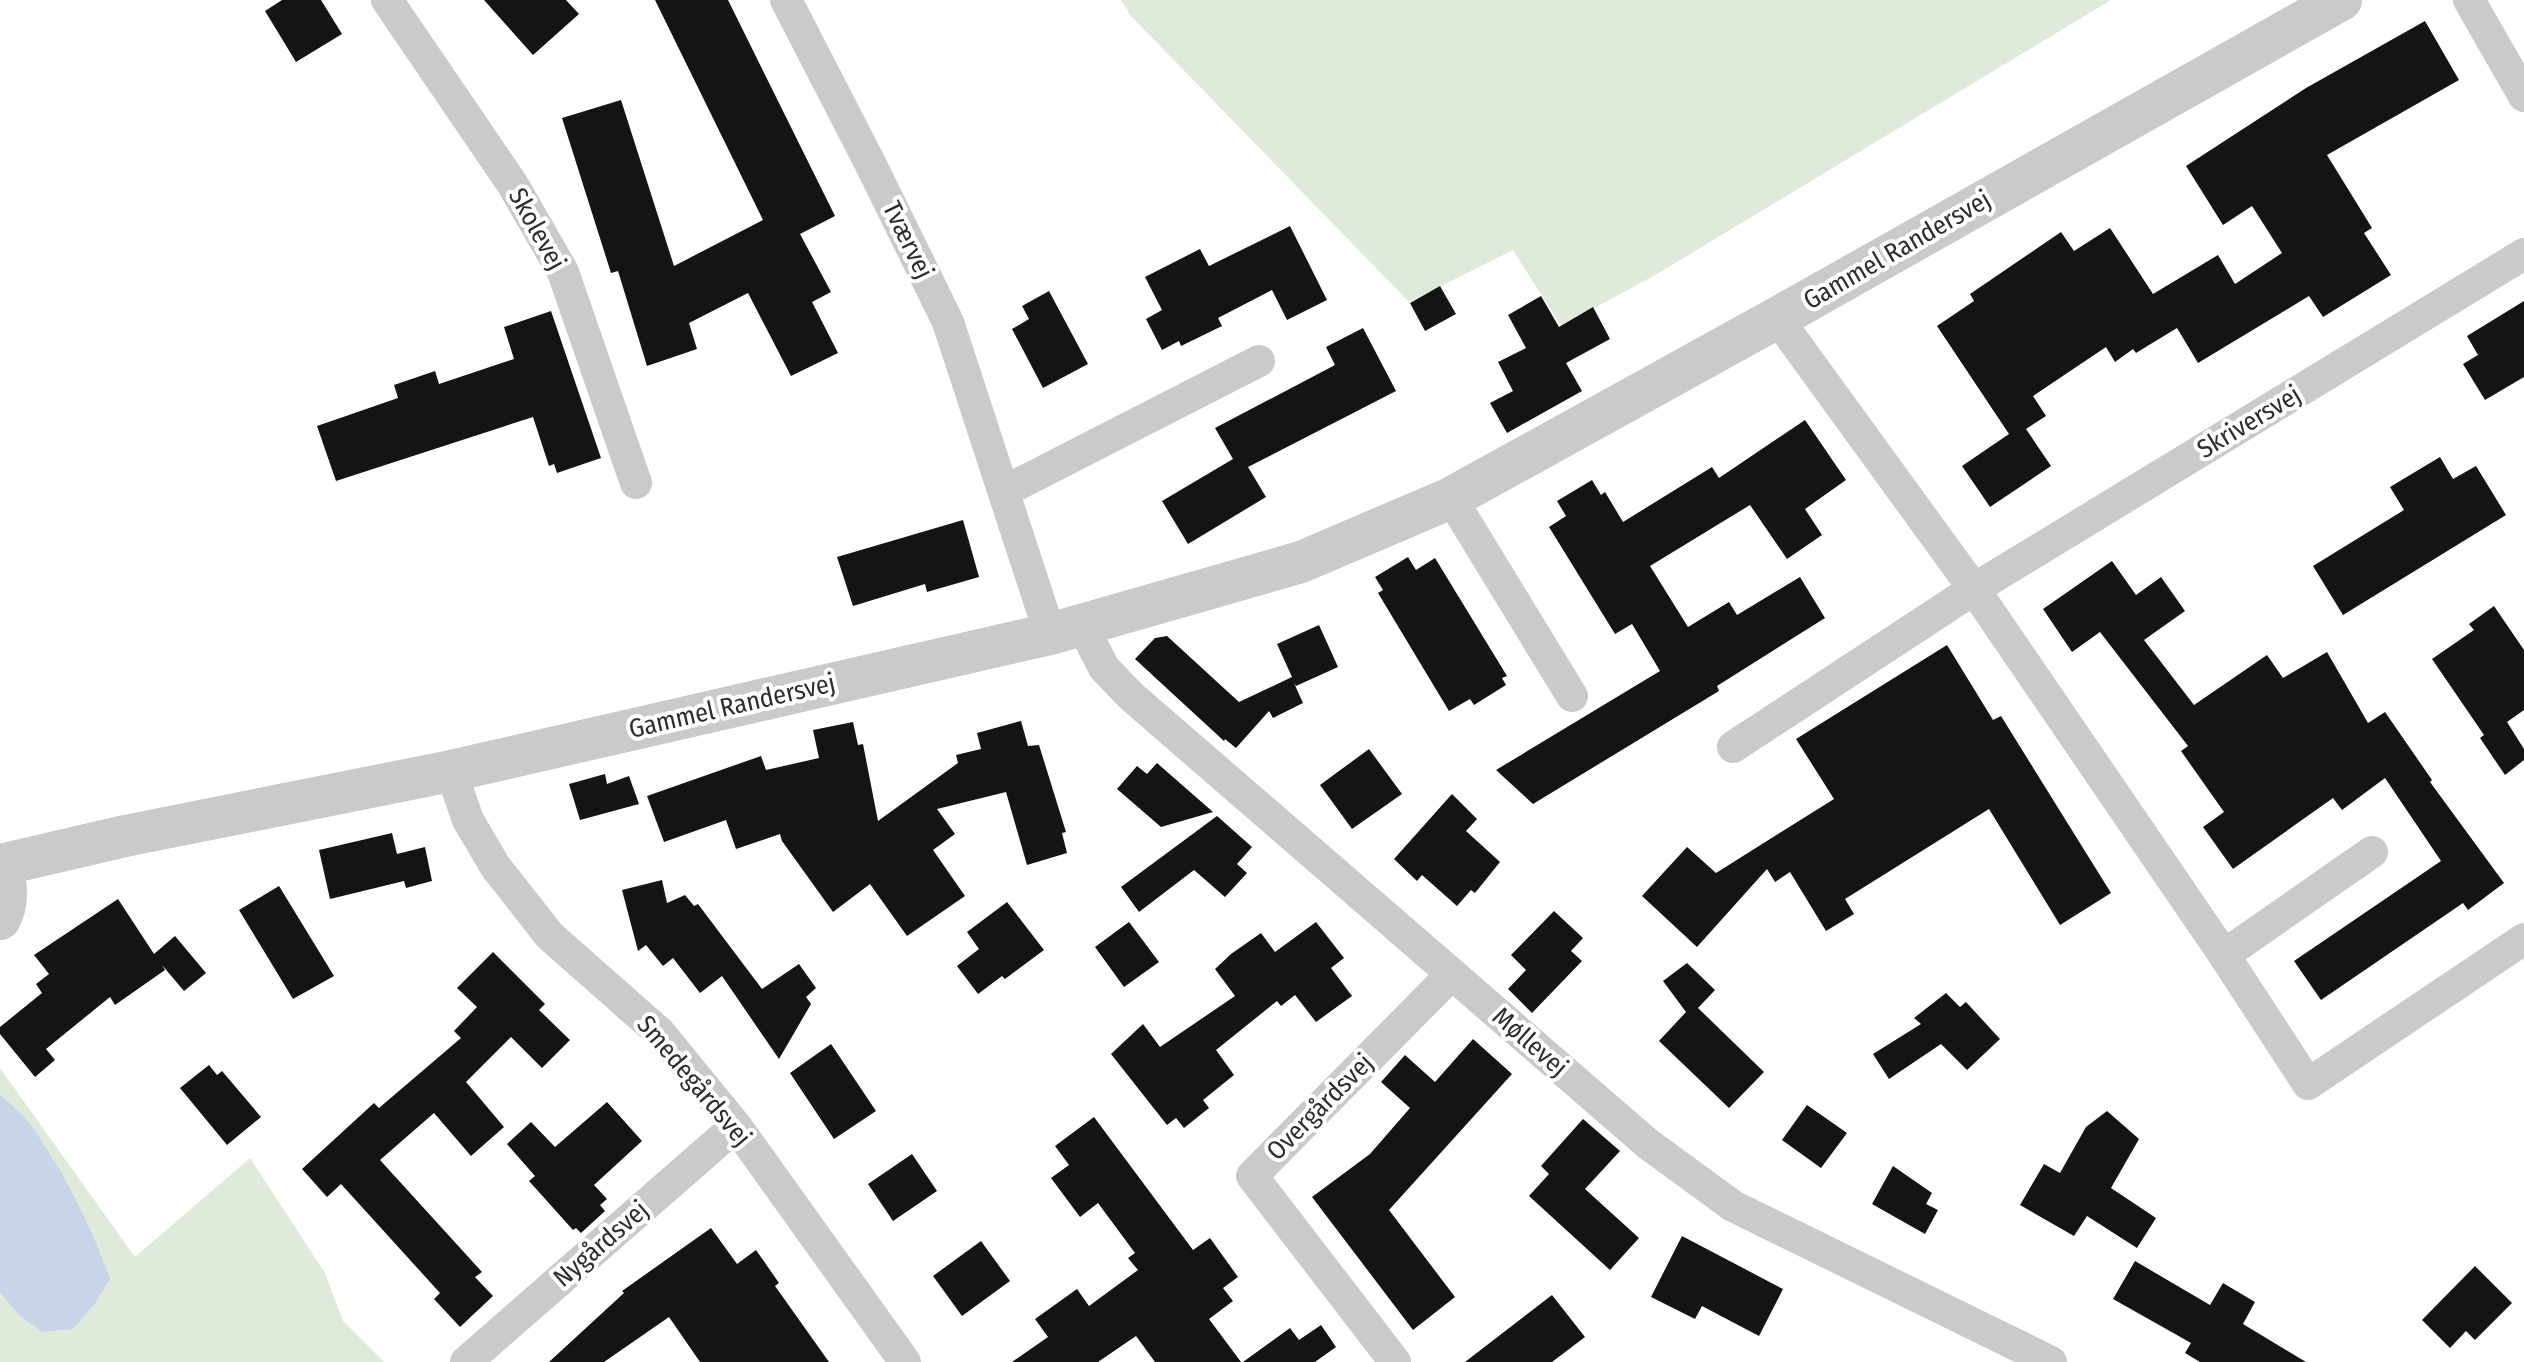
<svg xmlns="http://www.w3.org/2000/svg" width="2524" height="1362" font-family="'Fira Sans Condensed',sans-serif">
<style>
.green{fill:#e0eadb}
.water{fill:#c8d5e9}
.building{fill:#141414}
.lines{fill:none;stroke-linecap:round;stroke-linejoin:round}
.minor{stroke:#cacaca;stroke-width:32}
.tertiary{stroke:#cacaca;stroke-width:42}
.labels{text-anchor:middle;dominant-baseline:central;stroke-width:8;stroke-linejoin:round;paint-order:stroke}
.street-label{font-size:26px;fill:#2d2d2d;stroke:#fff}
</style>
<rect width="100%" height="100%" fill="#fff"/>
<path class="green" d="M 1121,0 L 2111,0 L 1657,274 L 1561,326 L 1513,250 L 1409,302 L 1131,16 Z
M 0,1068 L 135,1257 L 250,1158 L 325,1273 L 343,1321 L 384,1362 L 0,1362 Z"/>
<path class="water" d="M 0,1095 C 9,1103 20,1111 27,1120 C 60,1164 92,1227 110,1279 L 94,1305 L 73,1329 L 42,1332 L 18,1314 L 0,1292 Z"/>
<path class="building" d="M 282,0 L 321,0 L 342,34 L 296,62 L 265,11 Z
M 484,0 L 566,0 L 579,14 L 533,55 Z
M 655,0 L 728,0 L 835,216 L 800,234 L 831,292 L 812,302 L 838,353 L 791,376 L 748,293 L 689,323 L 697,349 L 647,366 L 618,271 L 611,273 L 562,118 L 621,100 L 674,266 L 763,220 Z
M 2425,21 L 2459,80 L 2327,155 L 2372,228 L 2364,233 L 2391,275 L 2323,317 L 2309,296 L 2198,363 L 2177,328 L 2136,353 L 2133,349 L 2115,362 L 2106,347 L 2033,396 L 2046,416 L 2026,429 L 2051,466 L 1990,507 L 1962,466 L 2009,434 L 1937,326 L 1974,301 L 1970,294 L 2061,232 L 2074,251 L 2110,228 L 2153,294 L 2218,255 L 2235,284 L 2282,253 L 2252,206 L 2223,225 L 2186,166 L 2306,88 Z
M 1290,226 L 1327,300 L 1287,320 L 1272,290 L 1218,318 L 1222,326 L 1181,346 L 1179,341 L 1162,350 L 1146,319 L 1162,310 L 1145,277 L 1200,249 L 1209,266 Z
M 1440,286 L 1456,314 L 1425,331 L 1410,303 Z
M 1049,291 L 1088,364 L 1043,388 L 1012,329 L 1029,319 L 1022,306 Z
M 1541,296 L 1559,327 L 1593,307 L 1610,339 L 1566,363 L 1582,391 L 1507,433 L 1490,403 L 1513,391 L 1498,362 L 1526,348 L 1508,315 Z
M 2524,301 L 2524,377 L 2485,400 L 2463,364 L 2478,355 L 2467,336 Z
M 551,311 L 601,458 L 557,473 L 554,464 L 549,466 L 533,417 L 336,481 L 317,426 L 398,398 L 394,385 L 435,371 L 439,384 L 514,359 L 504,327 Z
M 1363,328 L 1396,391 L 1248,467 L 1266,497 L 1188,544 L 1162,501 L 1233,459 L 1215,428 L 1335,365 L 1326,347 Z
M 1805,420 L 1846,480 L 1805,509 L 1822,535 L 1787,559 L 1750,505 L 1650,566 L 1688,627 L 1729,602 L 1737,615 L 1800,577 L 1825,618 L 1717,686 L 1719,691 L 1533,804 L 1496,770 L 1660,671 L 1632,624 L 1615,634 L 1549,527 L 1566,516 L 1557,501 L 1592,480 L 1601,495 L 1605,492 L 1623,522 L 1712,467 L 1719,478 Z
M 2440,457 L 2453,479 L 2476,466 L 2506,515 L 2343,615 L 2313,566 L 2404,510 L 2390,487 Z
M 963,520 L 979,577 L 927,592 L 925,584 L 853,606 L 837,557 Z
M 1408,557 L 1416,570 L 1435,558 L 1507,676 L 1502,678 L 1506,685 L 1474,705 L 1470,699 L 1449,711 L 1378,593 L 1383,590 L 1375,577 Z
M 2112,561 L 2136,595 L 2161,577 L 2185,611 L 2144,640 L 2194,705 L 2267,655 L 2283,678 L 2327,652 L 2368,723 L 2385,712 L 2432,780 L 2430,782 L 2504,883 L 2468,910 L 2463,903 L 2321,1000 L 2294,961 L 2441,861 L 2385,778 L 2342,810 L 2333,798 L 2233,869 L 2203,827 L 2224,812 L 2181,751 L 2188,746 L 2100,632 L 2072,652 L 2043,609 Z
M 2494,606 L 2524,650 L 2524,710 L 2507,722 L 2524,749 L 2524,760 L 2505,775 L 2480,738 L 2484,735 L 2432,659 L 2474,630 L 2469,624 Z
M 1319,625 L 1338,667 L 1296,686 L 1294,683 L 1303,703 L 1273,718 L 1269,711 L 1236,748 L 1225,739 L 1224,741 L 1135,659 L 1155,638 L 1167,636 L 1239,702 L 1292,677 L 1277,644 Z
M 1947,645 L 1993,720 L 2001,716 L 2111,893 L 2060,925 L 1989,809 L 1845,899 L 1854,914 L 1826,931 L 1790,872 L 1775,882 L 1767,869 L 1697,947 L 1642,896 L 1687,847 L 1716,873 L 1834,799 L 1796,739 Z
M 1021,721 L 1028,746 L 1039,745 L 1066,832 L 1062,833 L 1067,853 L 1027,865 L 1006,792 L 937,809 L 955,834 L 933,850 L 965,896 L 907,936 L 870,884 L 833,912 L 782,841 L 780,834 L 736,849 L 726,820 L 664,842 L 647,796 L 761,756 L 766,770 L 819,758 L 813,730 L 853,722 L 858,745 L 863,744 L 878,821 L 958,763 L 956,755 L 981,749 L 977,733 Z
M 1369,749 L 1402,794 L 1352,829 L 1320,785 Z
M 1157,763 L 1213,812 L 1161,827 L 1117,789 L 1137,766 L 1147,774 Z
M 605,774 L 607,784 L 629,776 L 639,804 L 580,820 L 569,784 Z
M 1452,794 L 1477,819 L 1466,831 L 1500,862 L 1475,893 L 1471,890 L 1457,906 L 1422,875 L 1417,881 L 1394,859 Z
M 1217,816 L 1252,847 L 1237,864 L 1247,873 L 1225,897 L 1194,870 L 1139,912 L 1121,887 Z
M 392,833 L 397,854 L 425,847 L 432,881 L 406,888 L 404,881 L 330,899 L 319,850 Z
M 662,880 L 667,903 L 685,895 L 694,906 L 698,904 L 762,989 L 799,964 L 816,988 L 806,997 L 811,1004 L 779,1059 L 722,976 L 700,993 L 673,958 L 663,966 L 646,945 L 638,951 L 622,890 Z
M 279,886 L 334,976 L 293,999 L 239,910 Z
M 118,899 L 154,954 L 175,936 L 206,973 L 184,991 L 162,965 L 165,970 L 115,1005 L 110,997 L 46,1049 L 55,1060 L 35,1077 L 0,1034 L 0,1027 L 42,993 L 36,984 L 49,974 L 34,955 Z
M 1007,902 L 1044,950 L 1005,979 L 1002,976 L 978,994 L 957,966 L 979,949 L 967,932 Z
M 1554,911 L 1583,938 L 1571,951 L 1582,961 L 1532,1013 L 1508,989 L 1526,970 L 1511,955 Z
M 1129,922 L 1159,962 L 1124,987 L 1095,947 Z
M 1316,922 L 1344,958 L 1331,968 L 1352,996 L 1316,1022 L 1295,995 L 1281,1006 L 1277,1001 L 1216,1050 L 1234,1075 L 1203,1100 L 1209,1108 L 1184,1128 L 1176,1118 L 1167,1125 L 1111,1054 L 1143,1024 L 1160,1047 L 1235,996 L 1215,969 L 1231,954 L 1261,933 L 1275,952 Z
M 493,952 L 545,1004 L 539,1010 L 570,1040 L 542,1068 L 511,1037 L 466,1082 L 504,1127 L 471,1156 L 434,1113 L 380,1160 L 482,1272 L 475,1277 L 493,1296 L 460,1327 L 434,1299 L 440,1293 L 341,1184 L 327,1197 L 302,1169 L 374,1103 L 379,1108 L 461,1038 L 454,1031 L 477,1007 L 457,988 Z
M 1687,963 L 1715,990 L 1698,1008 L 1764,1072 L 1729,1108 L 1659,1041 L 1686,1012 L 1663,981 Z
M 1946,993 L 1960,1007 L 1966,1002 L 2000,1039 L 1967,1070 L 1941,1044 L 1889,1079 L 1873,1054 L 1921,1024 L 1914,1018 Z
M 1473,1039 L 1512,1074 L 1389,1210 L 1455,1297 L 1413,1330 L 1312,1197 L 1370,1154 L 1410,1108 L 1381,1082 L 1405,1055 L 1435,1082 Z
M 831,1044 L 876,1111 L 834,1139 L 790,1073 Z
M 209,1065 L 217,1075 L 222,1071 L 261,1117 L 227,1145 L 180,1088 Z
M 607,1102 L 642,1141 L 594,1185 L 607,1199 L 600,1205 L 605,1211 L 581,1233 L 576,1228 L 573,1230 L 529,1181 L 535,1176 L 507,1144 L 531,1122 L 555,1147 Z
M 1807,1105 L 1847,1133 L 1821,1168 L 1782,1140 Z
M 2107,1111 L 2139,1139 L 2111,1188 L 2156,1218 L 2137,1248 L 2087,1216 L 2074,1236 L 2020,1205 L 2044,1164 L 2060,1173 L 2086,1127 Z
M 1094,1117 L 1193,1250 L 1210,1238 L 1238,1277 L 1223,1288 L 1233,1301 L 1209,1319 L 1241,1362 L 1155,1362 L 1136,1336 L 1098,1362 L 1012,1362 L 1048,1337 L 1035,1319 L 1077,1289 L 1089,1306 L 1138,1270 L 1128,1258 L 1135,1253 L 1098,1203 L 1080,1217 L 1051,1178 L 1069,1165 L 1055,1146 Z
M 1583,1119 L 1620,1151 L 1585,1189 L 1639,1238 L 1610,1270 L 1529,1196 L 1549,1174 L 1541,1166 Z
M 912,1154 L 937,1191 L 893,1221 L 868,1184 Z
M 1893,1166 L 1932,1193 L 1926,1204 L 1938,1210 L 1925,1234 L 1872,1204 Z
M 711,1228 L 737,1264 L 756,1250 L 779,1283 L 775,1286 L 829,1362 L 700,1362 L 669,1317 L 604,1362 L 549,1362 L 624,1293 L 622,1291 Z
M 1682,1236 L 1783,1289 L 1759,1336 L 1702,1306 L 1695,1319 L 1651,1297 Z
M 981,1241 L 1010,1281 L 962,1316 L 933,1276 Z
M 2135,1261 L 2210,1305 L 2223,1283 L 2255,1302 L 2243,1324 L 2306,1362 L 2200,1362 L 2185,1353 L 2191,1343 L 2113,1299 Z
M 2475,1266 L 2512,1303 L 2475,1340 L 2466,1331 L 2450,1348 L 2422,1320 Z
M 1552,1295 L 1585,1337 L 1552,1362 L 1465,1362 Z
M 1321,1325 L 1336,1347 L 1315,1362 L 1243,1362 L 1290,1328 L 1299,1340 Z"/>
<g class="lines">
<path class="minor" d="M 387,0 L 513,185 L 563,272 L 636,483
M 786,0 L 870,163 L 948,322 L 1050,634
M 2469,0 L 2524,96
M 1777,318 L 1974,589 L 2224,955 L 2308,1084 L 2524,939
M 1005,491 L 1259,361
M 1451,498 L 1572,696
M 1082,625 L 1104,668 L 1131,696 L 1648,1144 L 1733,1206 L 2051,1362
M 1733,747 L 1974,589 L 2524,254
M 451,771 L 468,820 L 495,866 L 550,936 L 660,1033 L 736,1126 L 905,1362
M 2224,955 L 2372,852
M 466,1362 L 736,1126
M 1395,1362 L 1252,1176 L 1452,974"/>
<path class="tertiary" d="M 0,865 L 125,836 L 451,771 L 1050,634 L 1301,562 L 1451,498 L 1777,318 L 2341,0
M 0,865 C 7,884 9,901 0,919"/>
</g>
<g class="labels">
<g class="street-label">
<text transform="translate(537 229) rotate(61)">Skolevej</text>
<text transform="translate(908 240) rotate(64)">Tværvej</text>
<text transform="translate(1897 250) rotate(-30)">Gammel Randersvej</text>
<text transform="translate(2249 422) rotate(-31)">Skriversvej</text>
<text transform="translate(732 706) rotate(-13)">Gammel Randersvej</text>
<text transform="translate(1530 1042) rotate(41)">Møllevej</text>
<text transform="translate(694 1081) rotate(50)">Smedegårdsvej</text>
<text transform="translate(1320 1107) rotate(-45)">Overgårdsvej</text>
<text transform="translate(601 1244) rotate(-41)">Nygårdsvej</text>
</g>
</g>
</svg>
